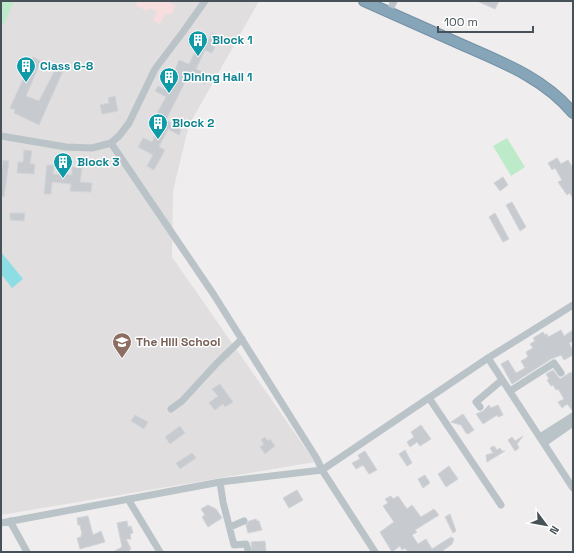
<svg xmlns="http://www.w3.org/2000/svg" width="574" height="553" font-family="'Space Grotesk',sans-serif">
<style>
.education{fill:#e0dede}
.medical{fill:#f8ddde}
.green{fill:#bdebc9}
.water{fill:#8ddde4}
.building{fill:#c7cacf;stroke:#d1d4d8}
.lines{fill:none;stroke-linecap:round;stroke-linejoin:round}
.highway-casing{stroke:#7390a4;stroke-width:12}
.minor{stroke:#b9c3c8;stroke-width:7}
.highway{stroke:#87a5b8;stroke-width:10}
.labels{text-anchor:middle;dominant-baseline:central;stroke-width:3;stroke-linejoin:round;paint-order:stroke}
.culture-label{font-size:12px;font-weight:bold;fill:#0d838f;stroke:#fff;text-anchor:start}
.education-label{font-size:12px;font-weight:bold;fill:#785e54;stroke:#fff;text-anchor:start}
</style>
<rect width="100%" height="100%" fill="#efeded"/>
<path class="education" d="M 1,1 L 259,1 L 189,125 L 173,191 L 172,257 L 315,462 L 1,515 Z"/>
<path class="medical" d="M 133,1 L 167,1 L 176,6 L 171,15 L 166,13 L 160,24 L 153,21 L 157,12 L 149,8 L 147,11 L 136,6 L 137,3 Z"/>
<path class="green" d="M 1,1 L 14,1 L 4,24 L 1,23 Z
M 507,138 L 525,167 L 511,176 L 493,146 Z"/>
<path class="water" d="M 1,252 L 23,279 L 12,288 L 1,274 Z"/>
<path class="building" d="M 477,1 L 499,1 L 495,9 Z
M 212,33 L 218,35 L 213,46 L 215,47 L 212,53 L 205,50 L 196,69 L 209,75 L 205,84 L 188,76 L 166,120 L 170,122 L 170,124 L 181,130 L 179,135 L 168,129 L 159,147 L 165,150 L 154,170 L 147,166 L 153,155 L 138,147 L 143,138 L 152,142 L 160,126 L 152,122 L 166,97 L 155,91 L 158,86 L 168,91 L 178,71 L 175,70 L 179,60 L 189,64 L 197,48 L 188,44 L 192,35 L 207,42 Z
M 33,57 L 41,61 L 26,96 L 39,101 L 56,68 L 63,71 L 39,125 L 14,113 L 15,110 L 10,108 Z
M 115,96 L 118,111 L 102,114 L 100,105 L 109,103 L 108,98 Z
M 24,150 L 32,151 L 30,164 L 35,164 L 34,174 L 17,173 L 18,162 L 23,162 Z
M 557,158 L 561,164 L 568,160 L 573,168 L 573,199 L 570,193 L 567,195 L 558,182 L 562,180 L 555,168 L 552,170 L 548,163 Z
M 3,160 L 9,161 L 4,197 L 1,196 L 1,168 L 2,168 Z
M 47,165 L 54,165 L 53,174 L 72,175 L 72,167 L 82,168 L 80,182 L 92,183 L 91,192 L 70,191 L 71,184 L 52,182 L 51,194 L 44,194 Z
M 503,177 L 508,185 L 500,191 L 494,183 Z
M 512,202 L 526,227 L 520,231 L 506,205 Z
M 10,213 L 25,213 L 24,221 L 10,220 Z
M 495,213 L 509,239 L 503,242 L 489,217 Z
M 561,330 L 564,336 L 573,330 L 573,341 L 569,343 L 573,351 L 573,355 L 564,360 L 561,355 L 551,359 L 512,384 L 501,364 L 508,360 L 516,373 L 525,368 L 521,361 L 528,357 L 526,352 L 533,348 L 530,344 L 535,341 L 533,338 L 543,332 L 545,335 L 547,334 L 548,337 Z
M 553,370 L 560,379 L 571,372 L 573,376 L 573,411 L 567,404 L 562,408 L 558,402 L 564,399 L 558,389 L 556,390 L 553,385 L 551,386 L 547,380 L 549,379 L 546,374 Z
M 220,384 L 233,402 L 225,407 L 223,404 L 215,410 L 209,403 L 218,396 L 212,389 Z
M 489,405 L 491,408 L 498,405 L 503,415 L 498,417 L 497,415 L 483,424 L 476,414 L 483,411 Z
M 463,414 L 474,430 L 468,434 L 466,433 L 461,425 L 451,422 Z
M 135,415 L 148,422 L 144,429 L 131,421 Z
M 421,425 L 431,439 L 420,446 L 417,442 L 410,447 L 407,442 L 414,437 L 411,432 Z
M 180,426 L 185,433 L 170,444 L 165,437 Z
M 523,436 L 517,444 L 519,448 L 515,451 L 508,440 L 512,437 L 515,441 Z
M 265,437 L 268,441 L 270,439 L 275,446 L 265,454 L 260,447 L 264,444 L 261,440 Z
M 494,446 L 497,450 L 500,448 L 502,451 L 505,451 L 487,462 L 486,455 L 493,453 L 490,448 Z
M 405,450 L 412,463 L 407,466 L 399,454 Z
M 365,451 L 377,470 L 369,474 L 363,465 L 356,469 L 352,463 L 360,459 L 358,455 Z
M 192,453 L 196,458 L 180,469 L 176,463 Z
M 449,466 L 458,479 L 446,487 L 438,474 Z
M 425,475 L 430,483 L 423,488 L 418,479 Z
M 297,490 L 303,500 L 289,508 L 283,498 Z
M 391,496 L 393,499 L 398,496 L 407,509 L 412,505 L 421,517 L 434,509 L 439,515 L 415,530 L 417,532 L 412,535 L 418,544 L 426,539 L 432,549 L 451,537 L 454,539 L 452,544 L 441,552 L 408,552 L 405,548 L 402,550 L 400,546 L 392,552 L 380,532 L 394,522 L 383,506 L 388,503 L 385,499 Z
M 208,505 L 216,509 L 222,518 L 208,527 L 202,517 L 205,515 L 201,509 Z
M 450,514 L 456,531 L 453,533 L 445,517 Z
M 88,516 L 93,535 L 101,531 L 105,542 L 80,549 L 77,538 L 81,537 L 81,535 L 82,534 L 80,525 L 78,525 L 77,518 Z
M 256,519 L 257,521 L 259,521 L 262,530 L 248,533 L 246,525 L 249,521 Z
M 127,521 L 128,527 L 131,526 L 133,533 L 130,534 L 131,539 L 126,539 L 131,549 L 129,550 L 130,552 L 113,552 L 122,547 L 117,523 Z
M 265,541 L 266,552 L 252,552 L 251,542 Z"/>
<g class="lines">
<defs>
<path id="highway" d="M 364,1 C 398,16 431,31 465,46 C 504,63 545,79 573,113"/>
</defs>
<use href="#highway" class="highway-casing"/>
<path class="minor" d="M 389,12 L 394,1
M 1,136 L 66,147 L 92,148 L 111,143 L 119,136 L 129,123 L 155,69 L 183,32 L 205,1
M 111,143 L 214,295 L 317,459 L 322,470 L 375,552
M 488,358 L 573,488
M 510,391 L 554,363 L 561,373
M 429,398 L 501,505
M 480,407 L 476,402 L 502,380
M 171,409 L 182,401 L 217,363 L 242,339
M 540,437 L 573,416
M 544,443 L 573,423
M 220,482 L 223,502 L 234,545 L 246,544 L 248,550
M 128,499 L 160,552
M 10,521 L 27,552
M 1,523 L 220,482 L 322,470 L 488,358 L 573,305
M 230,527 L 244,521"/>
<use href="#highway" class="highway"/>
</g>
<defs>
<symbol id="building-pin" viewBox="-11 -11 22 30"><path d="M0 17L-7.5 6A9.5 9.5 0 1 1 7.5 6Z" fill="#0f9aa8" stroke="#fff"/><path d="M-4-6H4V6H1V3H-1V6H-4ZM-2.5-4.3h1.7v1.8h-1.7ZM.8-4.3h1.7v1.8H.8ZM-2.5-1h1.7V.8h-1.7ZM.8-1h1.7V.8H.8Z" fill="#fff"/></symbol>
<symbol id="school-pin" viewBox="-11 -11 22 30"><path d="M0 17L-7.5 6A9.5 9.5 0 1 1 7.5 6Z" fill="#8d6e63" stroke="#fff"/><path d="M0-5L7-2L0 1L-7-2ZM-4 1L0 2.5L4 1V4Q0 6-4 4Z" fill="#fff"/></symbol>
</defs>
<g fill-rule="evenodd">
<use href="#building-pin" x="187" y="29" width="22" height="30"/>
<use href="#building-pin" x="15" y="55" width="22" height="30"/>
<use href="#building-pin" x="158" y="66" width="22" height="30"/>
<use href="#building-pin" x="147" y="112" width="22" height="30"/>
<use href="#building-pin" x="52" y="151" width="22" height="30"/>
<use href="#school-pin" x="111" y="331" width="22" height="30"/>
</g>
<g class="labels">
<g class="culture-label">
<text x="212" y="40">Block 1</text>
<text x="40" y="66">Class 6-8</text>
<text x="183" y="77">Dining Hall 1</text>
<text x="172" y="123">Block 2</text>
<text x="77" y="162">Block 3</text>
</g>
<g class="education-label">
<text x="136" y="342">The Hill School</text>
</g>
</g>
<rect width="574" height="553" fill="none" stroke="#465258" stroke-width="4"/>
<g transform="translate(546 525) rotate(122)" stroke="#ffffff" stroke-width="3" paint-order="stroke">
<path d="M0-3L7 15L0 10L-7 15Z" fill="#465258"/>
<text y="-6" font-size="11" font-weight="bold" text-anchor="middle" fill="#465258">N</text>
</g>
<path d="M438 26v6h95v-6" fill="none" stroke="#465258" stroke-width="2"/>
<text x="444" y="26" font-size="12" fill="#465258" stroke="#ffffff" stroke-width="3" paint-order="stroke">100 m</text>
</svg>
